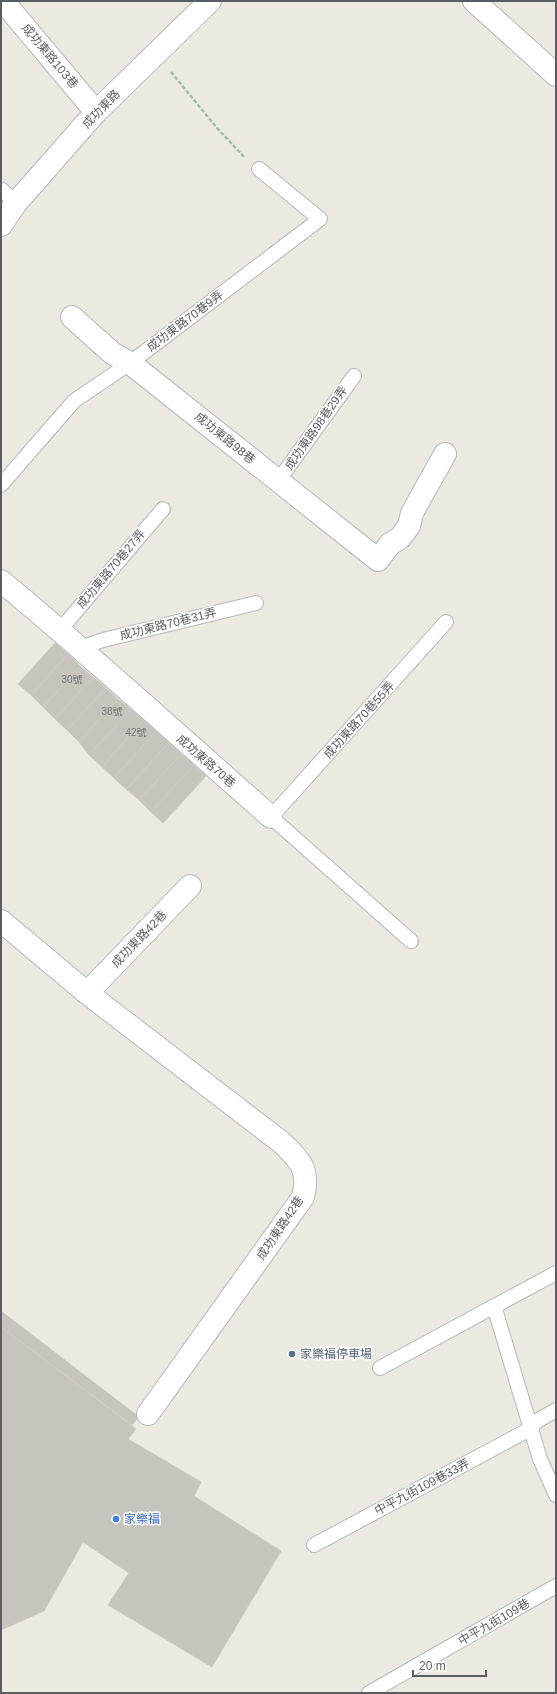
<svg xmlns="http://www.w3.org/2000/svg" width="557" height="1694" font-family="Helvetica,'Noto Sans TC',sans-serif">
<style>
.building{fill:#c7c4be;stroke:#d0cbc0}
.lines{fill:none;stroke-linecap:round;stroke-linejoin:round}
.service-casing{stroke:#b4b7bb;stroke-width:16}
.minor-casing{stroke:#b4b7bb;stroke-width:24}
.path{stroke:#99c2a5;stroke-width:2.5;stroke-dasharray:4 2;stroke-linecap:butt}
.service{stroke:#fff;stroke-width:14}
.minor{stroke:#fff;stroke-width:22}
.service-dot{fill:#5c6f8a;stroke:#fff;stroke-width:1.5}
.shop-dot{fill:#3f7fe0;stroke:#fff;stroke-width:1.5}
.labels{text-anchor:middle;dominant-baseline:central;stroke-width:3;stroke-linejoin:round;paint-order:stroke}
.number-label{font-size:10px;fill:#757778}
.street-label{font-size:12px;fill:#5a5d61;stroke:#fff}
.service-label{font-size:12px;fill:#4e5e75;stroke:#fff;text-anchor:start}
.shop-label{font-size:12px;fill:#366cbe;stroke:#fff;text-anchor:start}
</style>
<rect width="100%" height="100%" fill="#ece9e1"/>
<path class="building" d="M 55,643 L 68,654 L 31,695 L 18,684 Z
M 68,654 L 80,666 L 43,707 L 31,695 Z
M 80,666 L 93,677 L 55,719 L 43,707 Z
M 93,677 L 106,688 L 67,730 L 55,719 Z
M 106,688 L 118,699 L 79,742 L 67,730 Z
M 118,699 L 131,709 L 89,755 L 79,742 Z
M 131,709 L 143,720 L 102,767 L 89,755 Z
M 143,720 L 156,731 L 114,778 L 102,767 Z
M 156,731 L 169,743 L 126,789 L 114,778 Z
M 169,743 L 181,754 L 139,800 L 126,789 Z
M 181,754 L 194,765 L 151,812 L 139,800 Z
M 194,765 L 206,776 L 163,823 L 151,812 Z
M 1,1311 L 139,1417 L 132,1425 L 1,1327 Z
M 1,1327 L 136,1429 L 128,1439 L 201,1482 L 194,1496 L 281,1551 L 212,1667 L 108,1605 L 129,1573 L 83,1542 L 44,1611 L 1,1630 Z"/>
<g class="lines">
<defs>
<path id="service" d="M 1,189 L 16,203
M 278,481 L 354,376
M 1,485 L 74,401 L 130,363 L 320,219 L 259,169
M 60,630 L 163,509
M 80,648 L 103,640 L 256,603
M 411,941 L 271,817 L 446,622
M 494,1306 L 540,1459 L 556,1495
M 380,1368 L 556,1273
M 314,1545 L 530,1429 L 537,1421 L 556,1410
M 369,1693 L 556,1586"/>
<path id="minor" d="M 3,1 L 96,112
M 474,1 L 556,75
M 1,225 L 16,203 L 96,112 L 210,1
M 72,317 L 112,353 L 130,363 L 378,560 L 390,544 L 400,538 L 409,526 L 412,513 L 445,454
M 1,581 C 93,657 181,738 271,817
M 1,921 L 87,993 L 281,1142 C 300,1160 310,1169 303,1197 L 148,1414
M 87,993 L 190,886"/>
</defs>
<use href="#service" class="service-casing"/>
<use href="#minor" class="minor-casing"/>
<path class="path" d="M 171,72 L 217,128 L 245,158"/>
<use href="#service" class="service"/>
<use href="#minor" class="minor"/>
</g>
<circle class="service-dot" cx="292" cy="1354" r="4"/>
<circle class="shop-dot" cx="116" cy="1519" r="4"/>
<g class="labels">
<g class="number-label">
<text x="72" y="679">30號</text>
<text x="112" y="711">38號</text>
<text x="136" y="732">42號</text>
</g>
<g class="street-label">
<text transform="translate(50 56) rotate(50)">成功東路103巷</text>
<text transform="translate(101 109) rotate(-46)">成功東路</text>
<text transform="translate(185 321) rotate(-37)">成功東路70巷9弄</text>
<text transform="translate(316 428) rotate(-55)">成功東路98巷29弄</text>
<text transform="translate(225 438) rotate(39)">成功東路98巷</text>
<text transform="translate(111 569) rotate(-50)">成功東路70巷27弄</text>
<text transform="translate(168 624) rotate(-14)">成功東路70巷31弄</text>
<text transform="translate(359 720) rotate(-48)">成功東路70巷55弄</text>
<text transform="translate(206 761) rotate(41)">成功東路70巷</text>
<text transform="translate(139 939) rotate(-46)">成功東路42巷</text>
<text transform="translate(280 1228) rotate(-56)">成功東路42巷</text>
<text transform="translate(422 1487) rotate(-28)">中平九街109巷33弄</text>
<text transform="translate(494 1622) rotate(-30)">中平九街109巷</text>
</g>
<g class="service-label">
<text x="300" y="1354">家樂福停車場</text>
</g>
<g class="shop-label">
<text x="124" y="1519">家樂福</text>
</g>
</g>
<rect width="557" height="1694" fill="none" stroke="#5a5d61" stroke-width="4"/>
<path d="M413 1670v6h73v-6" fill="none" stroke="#5a5d61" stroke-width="2"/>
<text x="419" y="1670" font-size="12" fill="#5a5d61" stroke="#ffffff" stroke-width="3" paint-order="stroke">20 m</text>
</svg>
